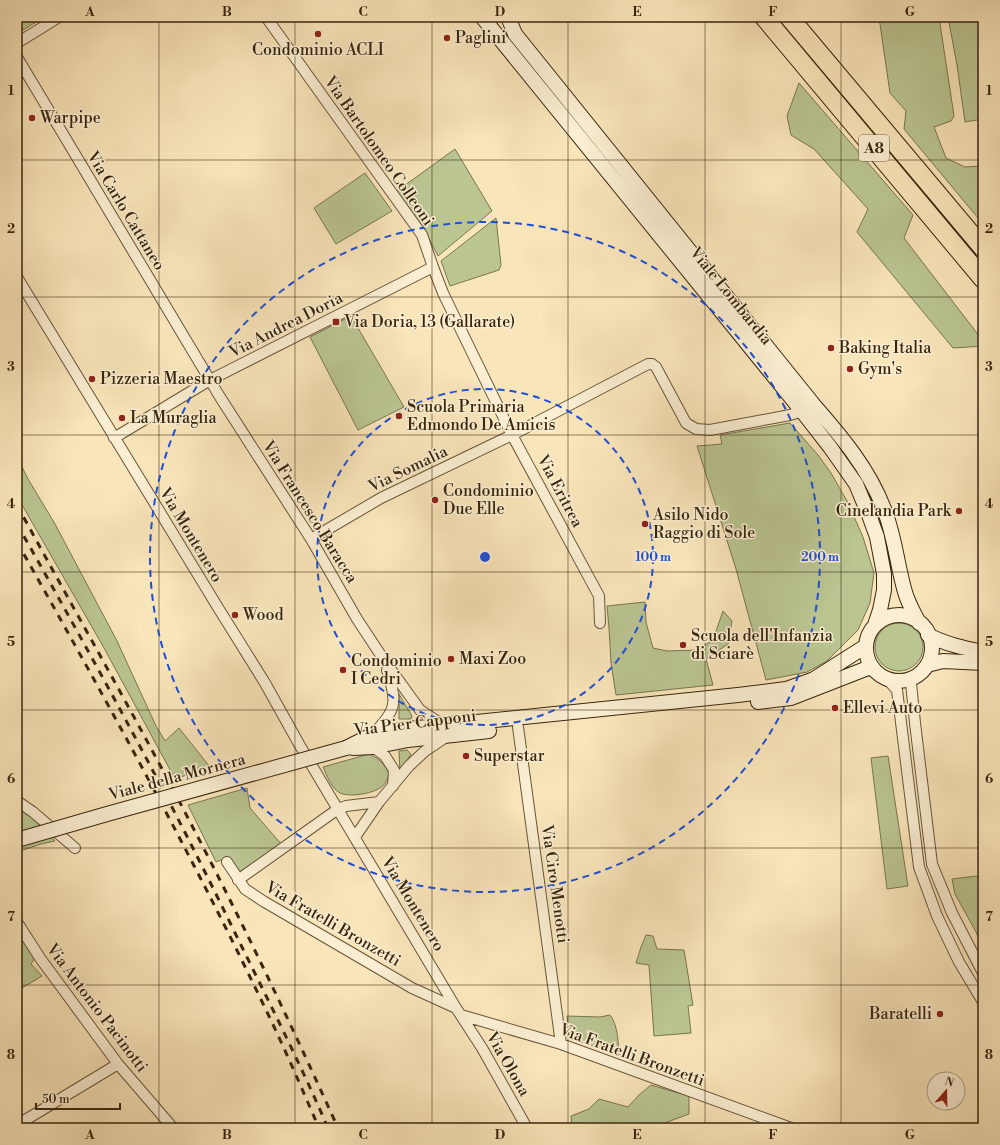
<svg xmlns="http://www.w3.org/2000/svg" width="1000" height="1145" font-family="'Libre Bodoni',serif">
<style>
.green{fill:#bac592;stroke:#79754f}
.lines{fill:none;stroke-linecap:round;stroke-linejoin:round}
.street-casing{stroke:#685538;stroke-width:12}
.secondary-casing{stroke:#38250c;stroke-width:16}
.highway-casing{stroke:#38250c;stroke-width:20}
.street{stroke:#fbeed2;stroke-width:10}
.secondary{stroke:#fbeed2;stroke-width:14}
.highway{stroke:#f9e5ba;stroke-width:18}
.rail{stroke:#38250c;stroke-width:3;stroke-dasharray:7 7;stroke-linecap:butt}
.secondary-bridge-casing{stroke:#38250c;stroke-width:16;stroke-linecap:butt}
.secondary-bridge{stroke:#fbeed2;stroke-width:14}
.grid{fill:none;stroke:#38250c;stroke-width:1;stroke-opacity:0.55}
.ring{fill:none;stroke:#1d4ed8;stroke-width:2;stroke-dasharray:7 5}
.poi-dot{fill:#8f2418;stroke:#fbeed2;stroke-width:1.5}
.labels{text-anchor:middle;dominant-baseline:central;stroke-width:3;stroke-linejoin:round;paint-order:stroke}
.shield{fill:#fbeed2;stroke:#726147;stroke-width:1}
.shield-label{font-size:15px;font-weight:bold;fill:#38250c}
.poi-label{font-size:16px;fill:#38250c;stroke:#fbeed2;text-anchor:start}
.street-label{font-size:16px;fill:#38250c;stroke:#fbeed2}
.centre{fill:#1d4ed8;stroke:#fbeed2;stroke-width:2}
.ring-label{font-size:12px;text-anchor:middle;font-weight:bold;fill:#1d4ed8;stroke:#fbeed2;stroke-width:3;stroke-linejoin:round;paint-order:stroke}
.neatline{fill:none;stroke:#38250c;stroke-width:1.5}
.grid-label{font-size:13px;text-anchor:middle;font-weight:bold;fill:#38250c}
</style>
<rect width="100%" height="100%" fill="#f9e5ba"/>
<filter id="stains"><feTurbulence type="fractalNoise" baseFrequency=".005" numOctaves="4"/><feColorMatrix values="0 0 0 0 .2 0 0 0 0 .09 0 0 0 0 .02 0 0 0 .5 -.17"/></filter>
<radialGradient id="worn" r=".72"><stop offset=".6" stop-color="#630" stop-opacity="0"/><stop offset="1" stop-color="#630" stop-opacity=".3"/></radialGradient>
<path class="green" d="M 17,17 L 44,17 L 23,30 L 17,31 Z
M 879,17 L 939,17 L 954,116 L 951,121 L 934,127 L 946,158 L 965,167 L 983,166 L 983,224 L 904,129 L 906,111 L 890,93 Z
M 948,17 L 983,17 L 983,119 L 965,122 L 957,65 Z
M 799,83 L 913,215 L 904,238 L 983,341 L 983,346 L 953,348 L 857,232 L 868,209 L 814,149 L 791,135 L 787,116 Z
M 455,149 L 492,211 L 438,256 L 423,227 L 397,191 Z
M 365,173 L 392,211 L 336,244 L 314,208 Z
M 496,218 L 501,265 L 499,270 L 450,286 L 441,261 Z
M 351,316 L 404,407 L 358,430 L 310,337 Z
M 790,423 L 818,455 L 831,473 L 847,501 L 863,537 L 874,573 L 870,603 L 858,630 L 827,661 L 807,672 L 766,680 L 736,569 L 697,446 L 722,444 L 720,435 Z
M 17,457 L 28,479 L 55,524 L 117,641 L 156,726 L 165,741 L 179,728 L 210,767 L 175,779 L 104,648 L 17,496 Z
M 645,602 L 646,622 L 653,648 L 667,651 L 697,650 L 713,640 L 723,611 L 732,621 L 728,644 L 706,659 L 713,685 L 616,695 L 611,663 L 609,628 L 607,606 Z
M875 647a24 24 0 1 1 48 0a24 24 0 1 1-48 0Z
M 399,694 L 412,716 L 411,719 L 399,719 Z
M 407,750 L 411,754 L 400,772 L 399,751 Z
M 369,754 C 379,759 384,763 389,773 C 388,775 388,779 386,782 C 380,793 352,798 340,793 C 331,788 327,776 323,767 Z
M 888,756 L 908,886 L 887,889 L 871,758 Z
M 247,788 L 250,808 L 282,845 L 242,874 L 237,874 L 227,858 L 216,862 L 188,805 Z
M 17,806 L 30,816 L 55,841 L 41,844 L 17,852 Z
M 976,876 L 983,879 L 983,949 L 976,932 L 955,894 L 952,879 Z
M 646,935 L 653,936 L 657,949 L 684,950 L 693,1005 L 688,1006 L 691,1033 L 654,1036 L 649,965 L 636,963 L 641,947 Z
M 22,938 L 35,958 L 31,964 L 42,976 L 17,991 L 17,941 Z
M 610,1015 C 618,1025 618,1042 619,1054 L 569,1038 L 567,1016 L 600,1017 Z
M 651,1085 L 689,1096 L 689,1114 L 662,1124 L 661,1128 L 572,1128 L 571,1116 L 589,1109 L 599,1099 L 628,1107 L 639,1095 Z"/>
<g class="lines">
<defs>
<path id="street" d="M 266,17 L 422,235 L 433,267 L 443,293 L 512,435 L 599,596 L 600,623
M 17,43 L 59,17
M 17,57 L 220,397 L 311,539 L 357,619 L 384,660 L 420,710 L 443,725
M 17,277 L 217,606 L 265,683 L 299,744 L 456,1008 L 482,1048 L 527,1128
M 114,438 L 210,380 L 433,267
M 311,539 L 381,498 L 512,435 L 648,364 L 652,364 L 656,367 L 686,423 L 696,429 L 710,430 L 790,415 L 802,411
M 886,678 L 897,690 L 919,867 L 937,916 L 959,962 L 983,1002
M 912,678 L 911,683 L 915,723 L 932,864 L 952,913 L 983,973
M 518,727 L 561,1044
M 372,735 C 379,728 392,714 393,704 C 395,694 390,680 387,670
M 373,747 L 385,756 L 394,770 L 393,786
M 17,801 L 33,812 L 75,848
M 355,837 L 379,802 L 409,766 L 425,751 L 446,737
M 227,862 L 245,889 L 263,901 L 412,988 L 456,1008
M 238,880 L 338,809 L 346,806 L 379,802
M 17,922 L 40,958 L 118,1064 L 173,1128
M 461,1015 L 561,1044 L 791,1128
M 17,1125 L 118,1064"/>
<path id="secondary" d="M 508,17 L 515,34 L 813,404 C 841,436 869,469 884,509 C 895,536 897,565 905,592 C 908,603 914,613 919,623
M 483,18 L 802,411 L 830,447 L 856,484 L 869,515 L 877,537 L 884,574 L 884,590 L 880,610 L 875,625
M866 648a33 33 0 1 1 66 0a33 33 0 1 1-66 0Z
M 928,635 C 945,644 964,648 983,652
M 927,665 L 943,661 L 983,663
M 758,702 L 791,698 L 868,668 L 873,669
M 346,748 L 372,735 L 408,729 L 738,695 L 786,689 L 806,682 L 814,679 L 866,646
M 353,748 L 373,747 L 408,740 L 489,731"/>
<path id="highway" d="M 764,17 L 983,279
M 789,17 L 983,248"/>
</defs>
<use href="#street" class="street-casing"/>
<use href="#secondary" class="secondary-casing"/>
<use href="#highway" class="highway-casing"/>
<use href="#street" class="street"/>
<use href="#secondary" class="secondary"/>
<use href="#highway" class="highway"/>
<path class="rail" d="M 17,505 C 74,610 134,714 189,820 C 242,921 291,1024 338,1128
M 17,524 C 60,600 103,677 144,754 C 176,814 207,875 237,937 C 268,1000 300,1063 328,1128
M 17,542 C 104,696 190,851 266,1010 C 285,1049 302,1089 319,1128"/>
<defs>
<path id="secondary-bridge" d="M 17,840 L 107,814 L 346,748"/>
</defs>
<use href="#secondary-bridge" class="secondary-bridge-casing"/>
<use href="#secondary-bridge" class="secondary-bridge"/>
</g>
<path class="grid" d="M 159,17 L 159,1128M 295,17 L 295,1128M 432,17 L 432,1128M 568,17 L 568,1128M 705,17 L 705,1128M 841,17 L 841,1128M 17,160 L 983,160M 17,297 L 983,297M 17,435 L 983,435M 17,572 L 983,572M 17,710 L 983,710M 17,848 L 983,848M 17,985 L 983,985"/>
<g class="ring">
<circle cx="485" cy="557" r="168"/>
<circle cx="485" cy="557" r="335"/>
</g>
<g class="poi-dot">
<circle cx="318" cy="34" r="4"/>
<circle cx="447" cy="38" r="4"/>
<circle cx="32" cy="118" r="4"/>
<rect x="332" y="318" width="8" height="8" rx="2"/>
<circle cx="831" cy="348" r="4"/>
<circle cx="850" cy="369" r="4"/>
<circle cx="92" cy="379" r="4"/>
<circle cx="399" cy="416" r="4"/>
<circle cx="122" cy="418" r="4"/>
<circle cx="435" cy="500" r="4"/>
<circle cx="959" cy="511" r="4"/>
<circle cx="645" cy="524" r="4"/>
<circle cx="235" cy="615" r="4"/>
<circle cx="683" cy="645" r="4"/>
<circle cx="451" cy="659" r="4"/>
<circle cx="343" cy="670" r="4"/>
<circle cx="835" cy="708" r="4"/>
<circle cx="466" cy="756" r="4"/>
<circle cx="940" cy="1014" r="4"/>
</g>
<g class="labels">
<rect class="shield" x="859" y="135" width="30" height="26" rx="3"/>
<g class="shield-label">
<text x="874" y="148">A8</text>
</g>
<g class="poi-label">
<text x="455" y="38">Paglini</text>
<text x="318" y="50" text-anchor="middle">Condominio ACLI</text>
<text x="40" y="118">Warpipe</text>
<text x="344" y="322">Via Doria, 13 (Gallarate)</text>
<text x="839" y="348">Baking Italia</text>
<text x="858" y="369">Gym's</text>
<text x="100" y="379">Pizzeria Maestro</text>
<text x="407" y="407">Scuola Primaria<tspan x="407" dy="18">Edmondo De Amicis</tspan></text>
<text x="130" y="418">La Muraglia</text>
<text x="443" y="491">Condominio<tspan x="443" dy="18">Due Elle</tspan></text>
<text x="951" y="511" text-anchor="end">Cinelandia Park</text>
<text x="653" y="515">Asilo Nido<tspan x="653" dy="18">Raggio di Sole</tspan></text>
<text x="243" y="615">Wood</text>
<text x="691" y="636">Scuola dell'Infanzia<tspan x="691" dy="18">di Sciarè</tspan></text>
<text x="459" y="659">Maxi Zoo</text>
<text x="351" y="661">Condominio<tspan x="351" dy="18">I Cedri</tspan></text>
<text x="843" y="708">Ellevi Auto</text>
<text x="474" y="756">Superstar</text>
<text x="932" y="1014" text-anchor="end">Baratelli</text>
</g>
<g class="street-label">
<text transform="translate(379 151) rotate(55)">Via Bartolomeo Colleoni</text>
<text transform="translate(126 211) rotate(59)">Via Carlo Cattaneo</text>
<text transform="translate(731 296) rotate(51)">Viale Lombardia</text>
<text transform="translate(286 325) rotate(-27)">Via Andrea Doria</text>
<text transform="translate(408 469) rotate(-26)">Via Somalia</text>
<text transform="translate(560 491) rotate(62)">Via Eritrea</text>
<text transform="translate(310 512) rotate(58)">Via Francesco Baracca</text>
<text transform="translate(191 535) rotate(59)">Via Montenero</text>
<text transform="translate(415 723) rotate(-7)">Via Pier Capponi</text>
<text transform="translate(177 777) rotate(-15)">Viale della Mornera</text>
<text transform="translate(555 884) rotate(82)">Via Ciro Menotti</text>
<text transform="translate(413 904) rotate(59)">Via Montenero</text>
<text transform="translate(333 924) rotate(30)">Via Fratelli Bronzetti</text>
<text transform="translate(97 1008) rotate(53)">Via Antonio Pacinotti</text>
<text transform="translate(632 1055) rotate(20)">Via Fratelli Bronzetti</text>
<text transform="translate(508 1064) rotate(60)">Via Olona</text>
</g>
</g>
<circle cx="485" cy="557" r="6" class="centre"/>
<g class="ring-label">
<text x="653" y="561">100 m</text>
<text x="820" y="561">200 m</text>
</g>
<rect width="1000" height="1145" fill="none" stroke="#f9e5ba" stroke-width="44"/>
<g transform="translate(946 1091) rotate(20)"><circle r="19" fill="#fbeed2" stroke="#ad9e83"/>
<path d="M0-3L7 15L0 10L-7 15Z" fill="#8f2418"/>
<text y="-6" font-size="11" font-weight="bold" text-anchor="middle" fill="#38250c">N</text>
</g>
<path d="M36 1103v6h84v-6" fill="none" stroke="#38250c" stroke-width="2"/>
<text x="42" y="1103" font-size="12" fill="#38250c" stroke="#fbeed2" stroke-width="3" paint-order="stroke">50 m</text>
<rect x="22" y="22" width="956" height="1101" class="neatline"/>
<g class="grid-label">
<text x="90" y="16">A</text>
<text x="227" y="16">B</text>
<text x="363" y="16">C</text>
<text x="500" y="16">D</text>
<text x="637" y="16">E</text>
<text x="773" y="16">F</text>
<text x="910" y="16">G</text>
<text x="11" y="95">1</text>
<text x="989" y="95">1</text>
<text x="11" y="233">2</text>
<text x="989" y="233">2</text>
<text x="11" y="371">3</text>
<text x="989" y="371">3</text>
<text x="11" y="508">4</text>
<text x="989" y="508">4</text>
<text x="11" y="646">5</text>
<text x="989" y="646">5</text>
<text x="11" y="783">6</text>
<text x="989" y="783">6</text>
<text x="11" y="921">7</text>
<text x="989" y="921">7</text>
<text x="11" y="1059">8</text>
<text x="989" y="1059">8</text>
<text x="90" y="1139">A</text>
<text x="227" y="1139">B</text>
<text x="363" y="1139">C</text>
<text x="500" y="1139">D</text>
<text x="637" y="1139">E</text>
<text x="773" y="1139">F</text>
<text x="910" y="1139">G</text>
</g>
<rect width="100%" height="100%" filter="url(#stains)"/>
<rect width="100%" height="100%" fill="url(#worn)"/>
</svg>
